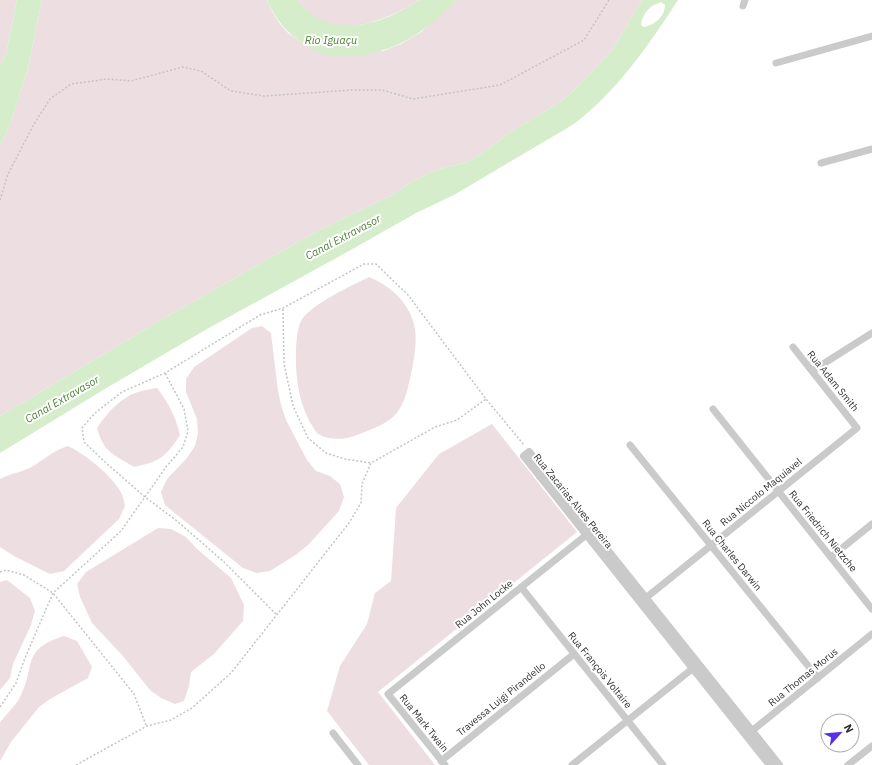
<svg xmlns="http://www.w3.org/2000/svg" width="872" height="765" font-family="'IBM Plex Sans',sans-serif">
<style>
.green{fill:#eddee2}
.water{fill:#d5edca;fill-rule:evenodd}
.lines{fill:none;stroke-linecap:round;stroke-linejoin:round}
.path{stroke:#c4c4c4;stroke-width:1.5;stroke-dasharray:2 2;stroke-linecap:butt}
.minor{stroke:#cacaca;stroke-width:7}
.tertiary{stroke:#cacaca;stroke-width:8}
.labels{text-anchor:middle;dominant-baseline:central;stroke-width:4;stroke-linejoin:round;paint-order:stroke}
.street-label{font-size:10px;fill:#303030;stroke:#fff}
.water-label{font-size:11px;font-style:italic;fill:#4e8036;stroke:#fff}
</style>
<rect width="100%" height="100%" fill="#fff"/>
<path class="green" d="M 0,0 L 17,0 L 6,54 L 0,66 Z
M 42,0 L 267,0 L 273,13 L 280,24 L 288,33 L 301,42 L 383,51 L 401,44 L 421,32 L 457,0 L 642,0 L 616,44 L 607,56 L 571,93 L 560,102 L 509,133 L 480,155 L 467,162 L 436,170 L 413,181 L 394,194 L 321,229 L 166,317 L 0,416 L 0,146 L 9,127 L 28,69 Z
M 298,0 L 419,0 C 383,23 327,45 298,0 Z
M 369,277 C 391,286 411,304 415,329 C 417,344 414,360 411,374 C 408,388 405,403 396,414 C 388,423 373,429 362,433 C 349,439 332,442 318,434 C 316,432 314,429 313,427 C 298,404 295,374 296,348 C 297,339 297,329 301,321 C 309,305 353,285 369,277 Z
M 262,326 L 271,333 L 278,391 L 281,405 L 286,420 L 307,460 L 316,471 L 330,476 L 340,484 L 344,497 L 339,511 L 309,544 L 297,554 L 270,571 L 257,573 L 243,568 L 176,514 L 165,505 L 161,492 L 167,479 L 186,459 L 195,446 L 198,433 L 197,419 L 186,392 L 186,379 L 194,367 L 252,328 Z
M 157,388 C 168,402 176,417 180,435 C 166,457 159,462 134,467 C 113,454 104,453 97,428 C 107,413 121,397 138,392 C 144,390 151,389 157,388 Z
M 492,424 L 577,532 L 378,692 L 435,765 L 369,765 L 327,711 L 340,666 L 367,624 L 375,593 L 391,581 L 396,508 L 439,454 Z
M 68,446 C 85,454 111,475 120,491 C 123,495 124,501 125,506 L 119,519 L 64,571 L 50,574 L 14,556 L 0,547 L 0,479 C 11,473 24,472 35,465 C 46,458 54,450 68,446 Z
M 158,528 L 171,529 L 186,537 L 196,548 L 231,578 L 244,605 L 243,621 L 214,654 L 191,672 L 189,686 L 184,701 L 175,704 L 161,698 L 150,690 L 122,655 L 92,623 L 80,597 L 77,584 L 86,572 Z
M 7,580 L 30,598 L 35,611 L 31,625 L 13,664 L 10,678 L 0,690 L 0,582 Z
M 64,636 L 77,641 L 92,667 L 88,678 L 50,699 L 39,707 L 11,742 L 0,761 C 0,754 0,728 0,723 C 2,719 15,706 19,699 C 37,667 19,650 64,636 Z"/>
<path class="water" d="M 17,0 L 42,0 L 28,69 L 9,127 L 0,146 L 0,66 L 6,54 Z
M 267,0 L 298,0 C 319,31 359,30 390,16 C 396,13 403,10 409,6 C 412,5 416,1 420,0 C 428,0 447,0 457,0 C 426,31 397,53 352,56 C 344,56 336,57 328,56 C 320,54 313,49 306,45 C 287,34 276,20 267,0 Z
M 642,0 L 678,0 C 649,45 617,91 574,124 L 454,195 L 416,213 L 349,251 L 207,329 L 103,390 L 0,453 L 0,416 L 166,317 L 321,229 L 394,194 L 413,181 L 436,170 L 467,162 L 480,155 L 509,133 L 560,102 L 571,93 L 607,56 L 616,44 ZM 661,2 L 665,5 C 665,17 654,25 644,27 L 641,25 C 642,14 650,5 661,2 Z"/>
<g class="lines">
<path class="path" d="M 0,200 L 8,174 L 34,124 L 50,99 L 71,84 L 108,79 L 131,81 L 183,67 L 201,71 L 231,91 L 264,96 L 352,90 L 382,90 L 413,99 L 500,85 L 584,40 L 609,0
M 283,309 L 284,363 L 293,406 L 308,438 L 326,453 L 345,459 L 371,463
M 0,572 L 6,570 L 24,575 L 53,593 L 134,694 L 146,725
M 276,614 L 224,562 L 177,521 L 145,497 L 105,462 L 84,442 L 82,428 L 95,413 L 122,392 L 165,373 L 260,315 L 283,308 L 364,264 L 376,264 L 408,295 L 486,399 L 524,445
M 0,707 L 16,683 L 25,658 L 53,593 L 121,531 L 166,467 L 183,447 L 188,431 L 184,409 L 165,373
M 76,765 L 147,726 L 171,720 L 192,708 L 231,673 L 349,523 L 361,503 L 362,484 L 371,463 L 435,427 L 457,420 L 486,399"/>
<path class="minor" d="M 743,6 L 745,0
M 776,63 L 872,36
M 821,163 L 872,149
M 812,371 L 872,333
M 713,409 L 872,609
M 630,445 L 818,678
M 831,557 L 872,524
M 521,587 L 663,765
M 642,601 L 857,428 L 793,347
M 333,733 L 358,765
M 748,734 L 872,634
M 441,761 L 574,654
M 445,765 L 388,694 L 590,532
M 572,765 L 697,665
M 848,765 L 872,746"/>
<path class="tertiary" d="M 770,765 L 524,456 L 529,452 L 779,765"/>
</g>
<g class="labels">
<g class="street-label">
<text transform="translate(833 381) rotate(51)">Rua Adam Smith</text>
<text transform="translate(761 492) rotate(-39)">Rua Niccolo Maquiavel</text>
<text transform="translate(573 501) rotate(51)">Rua Zacarias Alves Pereira</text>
<text transform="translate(823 531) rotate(51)">Rua Friedrich Nietzche</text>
<text transform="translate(732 555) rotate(51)">Rua Charles Darwin</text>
<text transform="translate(484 604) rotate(-39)">Rua John Locke</text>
<text transform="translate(600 670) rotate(51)">Rua François Voltaire</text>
<text transform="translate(803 677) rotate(-39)">Rua Thomas Morus</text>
<text transform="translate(501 699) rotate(-39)">Travessa Luigi Pirandello</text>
<text transform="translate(424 723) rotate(51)">Rua Mark Twain</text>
</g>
<g class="water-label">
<text x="331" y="40">Rio Iguaçu</text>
<text transform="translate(343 237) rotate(-28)">Canal Extravasor</text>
<text transform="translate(62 399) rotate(-30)">Canal Extravasor</text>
</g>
</g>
<g transform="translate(840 733) rotate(63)"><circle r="19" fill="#ffffff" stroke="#acacac"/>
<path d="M0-3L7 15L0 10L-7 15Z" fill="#5830e9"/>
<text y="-6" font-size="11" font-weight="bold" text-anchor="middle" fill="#303030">N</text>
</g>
</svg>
